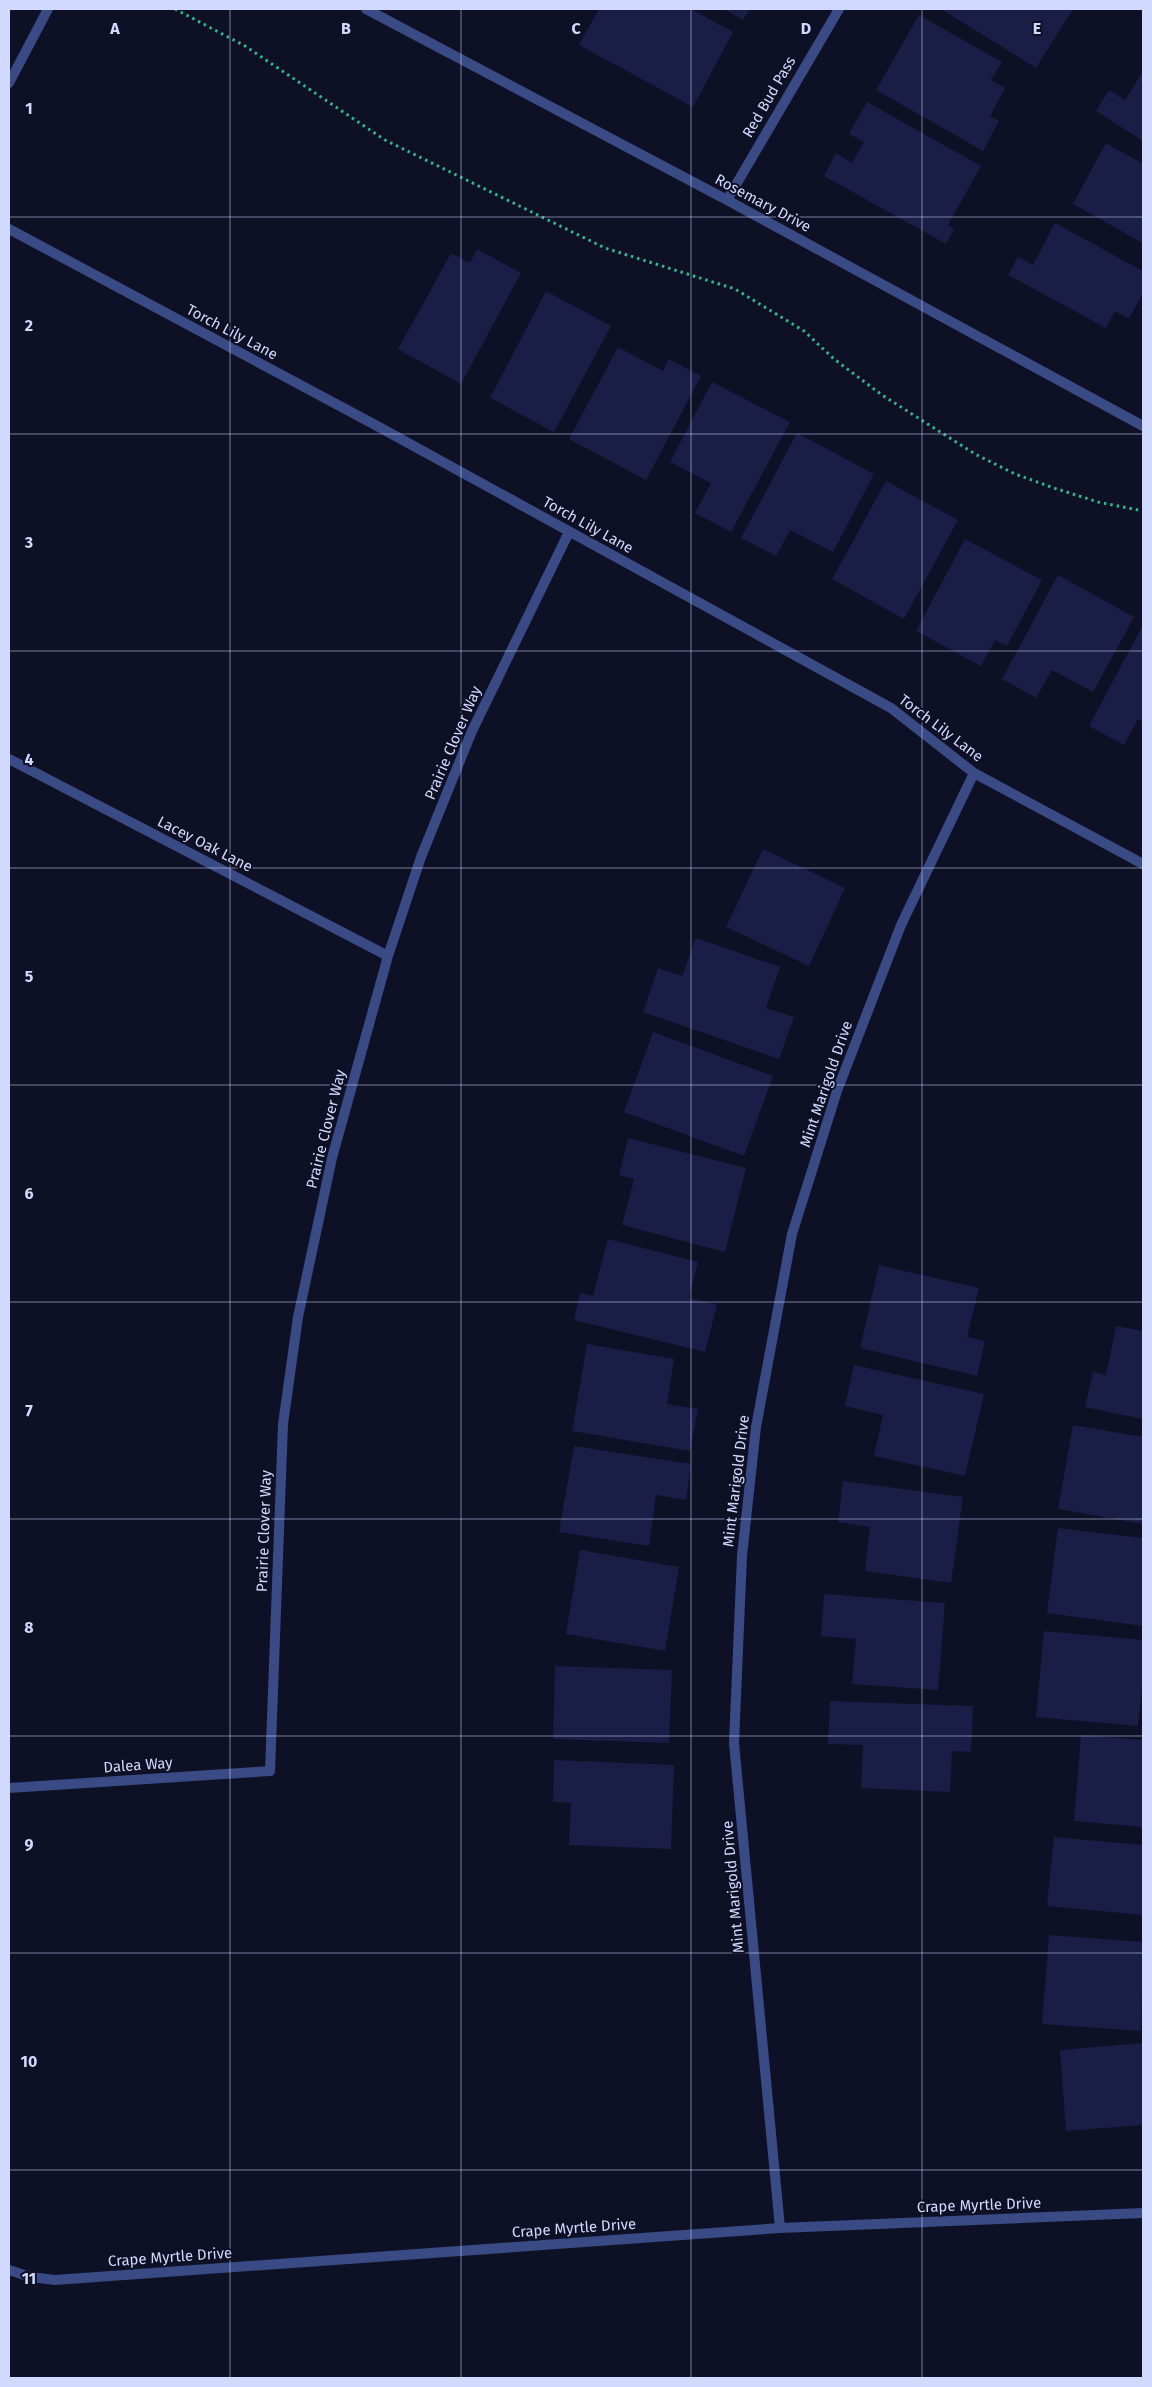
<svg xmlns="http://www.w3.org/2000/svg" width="1152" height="2387" font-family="'Fira Sans',sans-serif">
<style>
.building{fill:#1a1d46}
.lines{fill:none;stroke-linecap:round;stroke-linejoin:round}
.path{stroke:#2db88a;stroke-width:3;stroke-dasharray:2.5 4;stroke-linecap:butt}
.street{stroke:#394a84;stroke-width:10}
.grid{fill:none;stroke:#d2d9ff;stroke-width:1;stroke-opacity:0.55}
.labels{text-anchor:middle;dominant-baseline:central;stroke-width:4;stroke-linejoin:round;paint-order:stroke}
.street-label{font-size:15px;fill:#d2d9ff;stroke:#0e1025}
.grid-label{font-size:16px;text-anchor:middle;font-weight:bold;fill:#d2d9ff;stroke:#0e1025;stroke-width:4;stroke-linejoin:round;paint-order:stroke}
</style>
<rect width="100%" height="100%" fill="#0e1025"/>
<path class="building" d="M 599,9 L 691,9 L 733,32 L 693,107 L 579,45 Z
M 724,9 L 750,9 L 743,20 Z
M 941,9 L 1073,9 L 1036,68 Z
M 919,15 L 1002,62 L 991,80 L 1005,88 L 990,116 L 999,121 L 983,151 L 876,90 Z
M 1143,71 L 1143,141 L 1096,111 L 1109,90 L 1125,100 Z
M 867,102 L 981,166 L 948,225 L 954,229 L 946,244 L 824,176 L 836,153 L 852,163 L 864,142 L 849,134 Z
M 1106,143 L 1143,164 L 1143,243 L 1073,204 Z
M 1055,223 L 1143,271 L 1143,293 L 1129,319 L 1115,311 L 1106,328 L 1008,275 L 1018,257 L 1033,265 Z
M 477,249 L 521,273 L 461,384 L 398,349 L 451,253 L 470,263 Z
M 546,291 L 611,326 L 554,432 L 490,398 Z
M 618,347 L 663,371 L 669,359 L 701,376 L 646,480 L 569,439 Z
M 712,382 L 790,422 L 731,532 L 695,513 L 711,483 L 670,462 Z
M 797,433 L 874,474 L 833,552 L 790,530 L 776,556 L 741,538 Z
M 886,481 L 958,520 L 904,619 L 832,579 Z
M 965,539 L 1042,580 L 1007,646 L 995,640 L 981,666 L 916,631 Z
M 1058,575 L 1134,617 L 1093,692 L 1052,670 L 1036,698 L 1002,679 Z
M 1143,625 L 1143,722 L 1138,719 L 1124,745 L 1089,726 Z
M 763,849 L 845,888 L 809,966 L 726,927 Z
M 696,938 L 780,967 L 766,1008 L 794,1017 L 779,1059 L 643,1012 L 658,968 L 682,976 Z
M 653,1032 L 773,1076 L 744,1156 L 624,1112 Z
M 628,1138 L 746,1168 L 725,1252 L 622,1225 L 634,1179 L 619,1175 Z
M 608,1239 L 698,1262 L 689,1298 L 717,1305 L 705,1352 L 574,1320 L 580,1293 L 593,1296 Z
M 879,1265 L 979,1288 L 967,1337 L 985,1341 L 977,1376 L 860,1348 Z
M 1116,1326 L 1143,1331 L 1143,1419 L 1085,1407 L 1093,1372 L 1106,1375 Z
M 587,1344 L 674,1359 L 667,1404 L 698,1409 L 690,1451 L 572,1431 Z
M 854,1365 L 984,1394 L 965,1476 L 874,1456 L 883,1415 L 845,1406 Z
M 1073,1425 L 1143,1437 L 1143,1524 L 1058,1509 Z
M 574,1446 L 691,1464 L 686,1500 L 656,1495 L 649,1546 L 559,1532 Z
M 843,1481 L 963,1497 L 951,1583 L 865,1571 L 870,1527 L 838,1522 Z
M 1058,1528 L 1143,1538 L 1143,1626 L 1047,1613 Z
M 580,1550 L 679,1567 L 665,1651 L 566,1634 Z
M 824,1594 L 945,1603 L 938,1690 L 852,1684 L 856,1639 L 821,1636 Z
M 1044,1631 L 1143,1640 L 1143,1678 L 1138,1726 L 1036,1717 Z
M 555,1666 L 672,1670 L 669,1743 L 553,1739 Z
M 830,1701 L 973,1706 L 971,1752 L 952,1751 L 950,1792 L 861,1788 L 863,1745 L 828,1744 Z
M 1081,1735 L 1143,1740 L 1143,1827 L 1074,1821 Z
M 554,1760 L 674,1765 L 671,1849 L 569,1845 L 571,1803 L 553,1802 Z
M 1054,1837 L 1143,1845 L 1143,1915 L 1047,1906 Z
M 1049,1935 L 1143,1942 L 1141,2031 L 1042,2024 Z
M 1143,2043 L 1143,2125 L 1066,2131 L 1060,2050 Z"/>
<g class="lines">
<path class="path" d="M 175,9 L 245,46 L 385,140 L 605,248 L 735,289 L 804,331 L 834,359 L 882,395 L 975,454 L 1015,474 L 1054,488 L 1098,502 L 1143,511"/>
<path class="street" d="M 366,9 L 727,200 L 1143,426
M 9,83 L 48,9
M 727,200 L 839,9
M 9,229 L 379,427 L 891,708 L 974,773 L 1143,864
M 9,759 L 388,956
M 9,1788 L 270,1771 L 283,1424 L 298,1317 L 332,1158 L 388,956 L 421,857 L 472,731 L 569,532
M 780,2228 L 734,1743 L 742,1556 L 756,1427 L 792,1234 L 837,1091 L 901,925 L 974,773
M 9,2270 L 30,2277 L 55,2280 L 780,2228 L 1143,2213"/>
</g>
<path class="grid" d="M 230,9 L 230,2378M 461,9 L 461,2378M 691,9 L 691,2378M 922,9 L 922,2378M 9,217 L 1143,217M 9,434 L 1143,434M 9,651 L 1143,651M 9,868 L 1143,868M 9,1085 L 1143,1085M 9,1302 L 1143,1302M 9,1519 L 1143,1519M 9,1736 L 1143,1736M 9,1953 L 1143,1953M 9,2170 L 1143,2170"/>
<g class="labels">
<g class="street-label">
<text transform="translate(769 97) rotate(-60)">Red Bud Pass</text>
<text transform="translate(763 203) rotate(28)">Rosemary Drive</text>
<text transform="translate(232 332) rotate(28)">Torch Lily Lane</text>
<text transform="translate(588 525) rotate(29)">Torch Lily Lane</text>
<text transform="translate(941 728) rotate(37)">Torch Lily Lane</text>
<text transform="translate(453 743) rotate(-67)">Prairie Clover Way</text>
<text transform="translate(205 844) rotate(27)">Lacey Oak Lane</text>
<text transform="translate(826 1084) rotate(-71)">Mint Marigold Drive</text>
<text transform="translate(326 1129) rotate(-76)">Prairie Clover Way</text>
<text transform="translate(736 1481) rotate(-83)">Mint Marigold Drive</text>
<text transform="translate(264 1531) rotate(-88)">Prairie Clover Way</text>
<text transform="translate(138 1765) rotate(-4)">Dalea Way</text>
<text transform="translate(733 1887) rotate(-95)">Mint Marigold Drive</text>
<text transform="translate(979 2205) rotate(-2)">Crape Myrtle Drive</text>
<text transform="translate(574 2228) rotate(-4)">Crape Myrtle Drive</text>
<text transform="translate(170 2257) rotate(-4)">Crape Myrtle Drive</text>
</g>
</g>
<g class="grid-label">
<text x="115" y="34">A</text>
<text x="346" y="34">B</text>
<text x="576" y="34">C</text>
<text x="806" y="34">D</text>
<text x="1037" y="34">E</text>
<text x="29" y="114">1</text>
<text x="29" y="331">2</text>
<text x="29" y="548">3</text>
<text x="29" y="765">4</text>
<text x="29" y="982">5</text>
<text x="29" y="1199">6</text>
<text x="29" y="1416">7</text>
<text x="29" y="1633">8</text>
<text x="29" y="1850">9</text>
<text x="29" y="2067">10</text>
<text x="29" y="2284">11</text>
</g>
<rect width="1152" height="2387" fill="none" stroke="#d2d9ff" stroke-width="20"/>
</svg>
